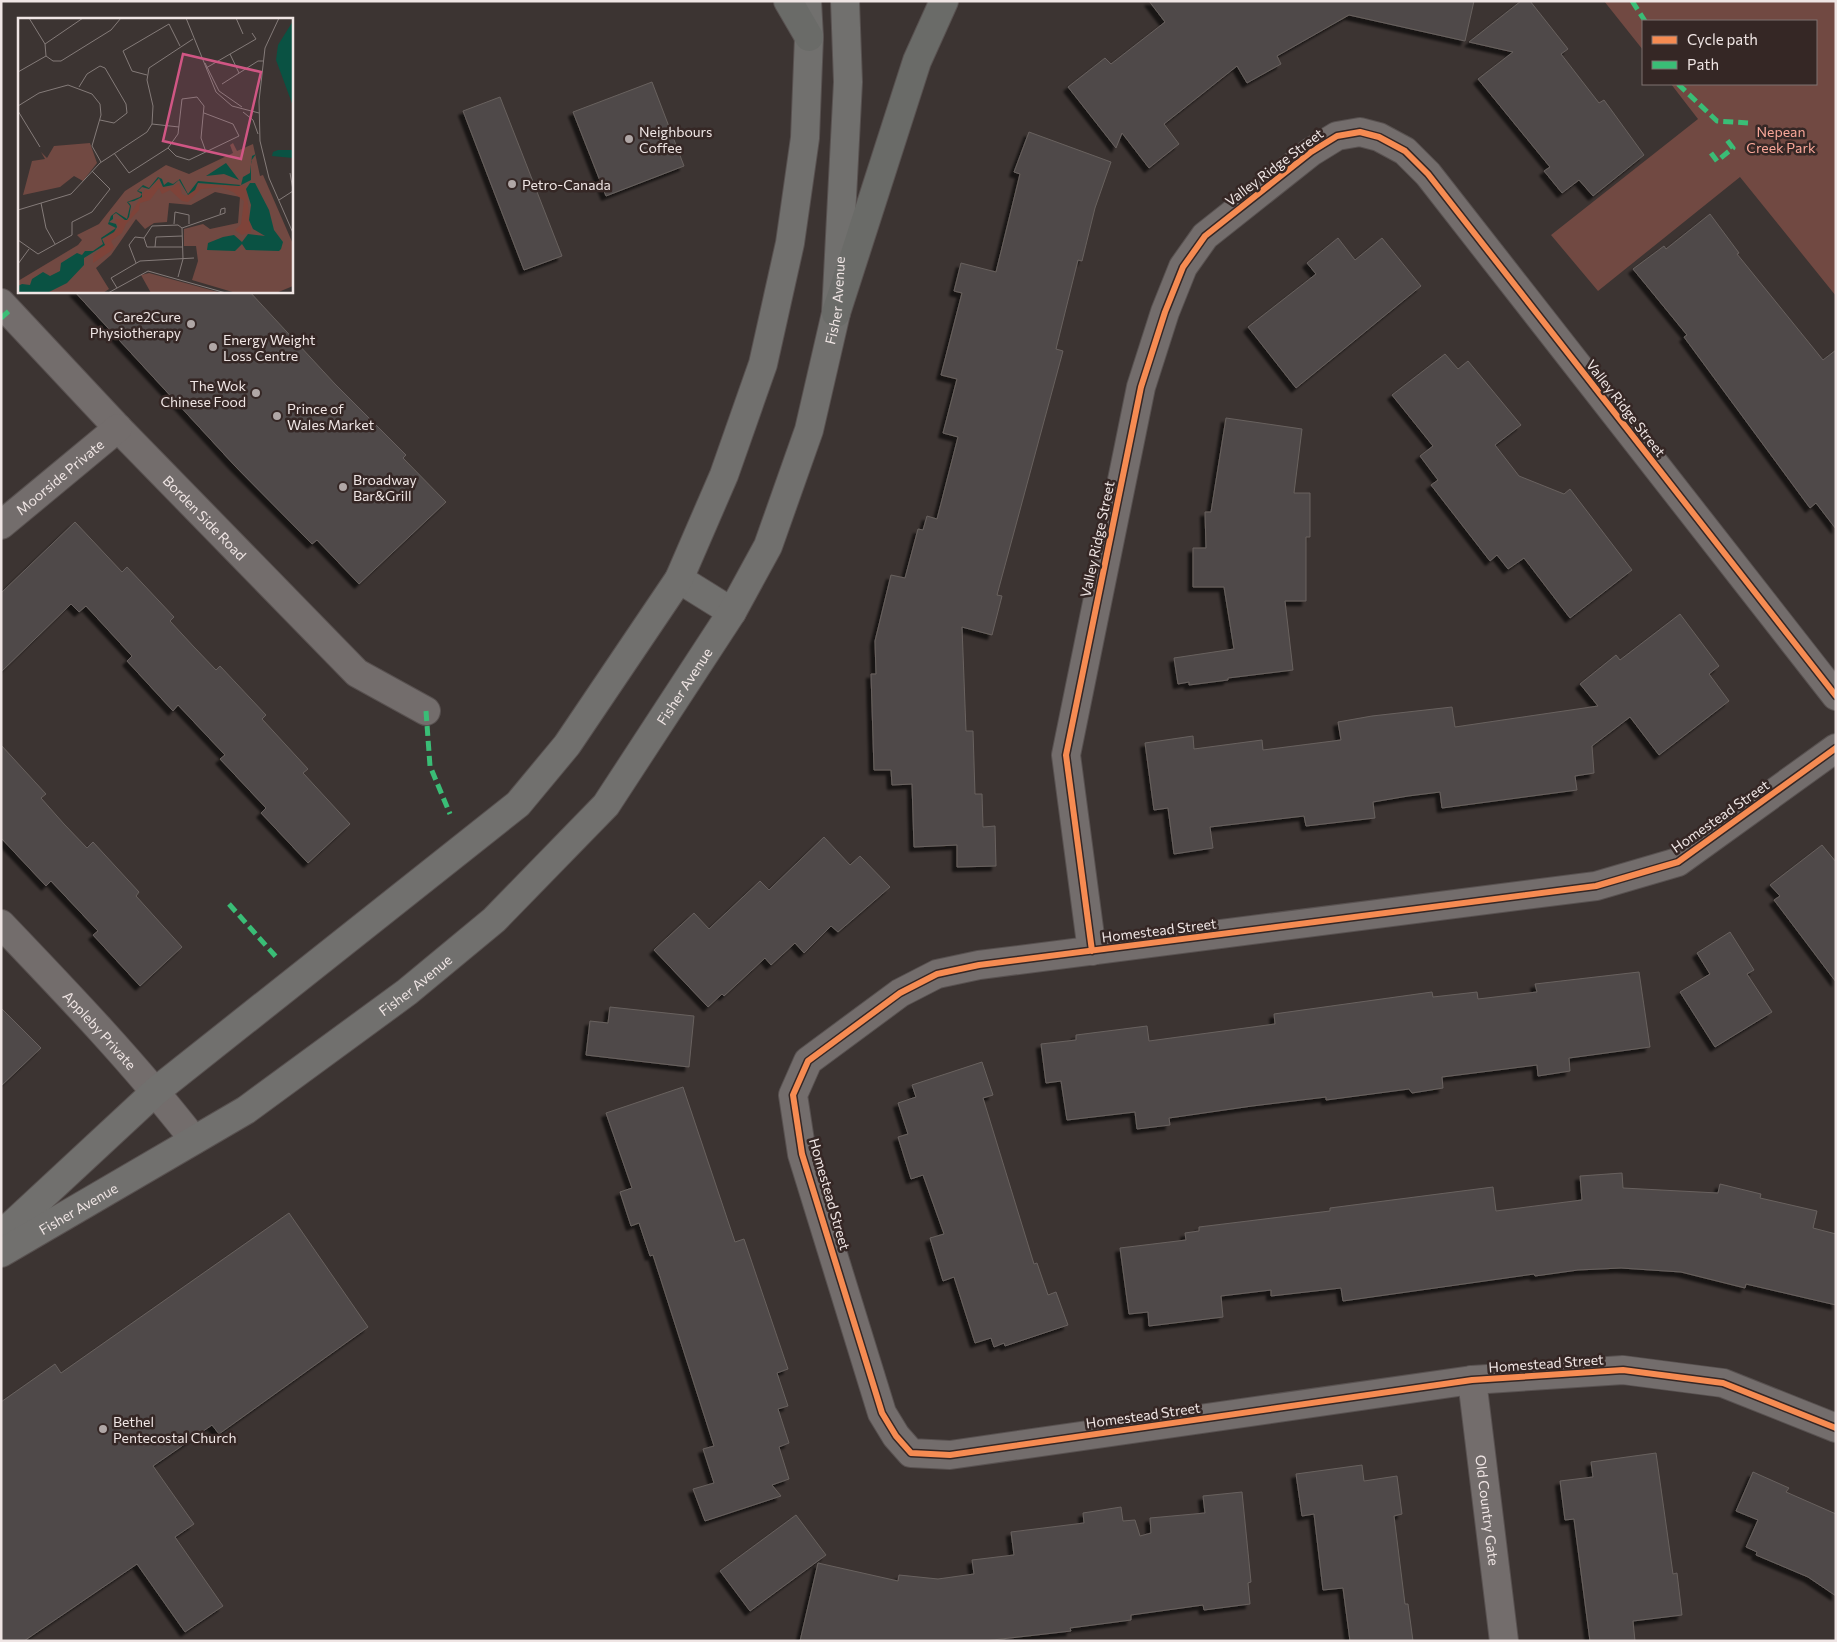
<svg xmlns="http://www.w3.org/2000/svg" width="1837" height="1642" font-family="Commissioner,sans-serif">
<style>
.green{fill:#714942}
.building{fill:#504a48;stroke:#68615f;filter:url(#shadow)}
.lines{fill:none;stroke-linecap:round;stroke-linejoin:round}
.minor-casing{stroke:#585150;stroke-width:30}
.secondary-casing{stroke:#585150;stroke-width:30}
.primary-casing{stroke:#585150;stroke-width:30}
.minor{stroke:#736d6c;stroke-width:28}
.secondary{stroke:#71706e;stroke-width:28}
.primary{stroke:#6a6b68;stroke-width:28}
.quiet{stroke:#3abd76;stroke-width:5;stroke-dasharray:10 5;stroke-linecap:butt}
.cycleway-casing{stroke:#352725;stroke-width:9}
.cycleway{stroke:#f68b52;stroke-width:6}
.poi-dot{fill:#b0a7a6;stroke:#352725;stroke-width:2}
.labels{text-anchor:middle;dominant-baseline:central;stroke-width:5;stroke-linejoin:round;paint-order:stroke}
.poi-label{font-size:14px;fill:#efe5e4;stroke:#352725;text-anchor:start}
.park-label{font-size:14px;fill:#f9a799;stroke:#352725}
.street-label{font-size:14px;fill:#efe5e4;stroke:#352725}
.inset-road{fill:none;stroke:#847b79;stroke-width:1}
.view{fill:#d05684;fill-opacity:0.15;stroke:#d05684;stroke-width:2.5}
.inset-edge{fill:none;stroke:#efe5e4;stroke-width:2.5}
</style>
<defs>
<filter id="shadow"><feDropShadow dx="-4.5" dy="4.5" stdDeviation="1" flood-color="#0009"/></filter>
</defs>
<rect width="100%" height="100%" fill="#3c3432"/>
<path class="green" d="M 1604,1 L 1836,1 L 1836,296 L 1740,177 L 1598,291 L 1551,235 L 1698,119 L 1671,84 L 1816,84 L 1816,21 L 1643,21 L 1643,50 Z"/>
<path class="building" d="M 1149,1 L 1474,1 L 1465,41 L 1349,15 L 1277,56 L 1281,64 L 1247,83 L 1237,66 L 1164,124 L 1179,144 L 1149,168 L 1122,133 L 1116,148 L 1068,87 L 1105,58 L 1111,64 L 1165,22 Z
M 1521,1 L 1530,1 L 1568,49 L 1561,54 L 1599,103 L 1604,100 L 1644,155 L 1593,196 L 1579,180 L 1562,193 L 1544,171 L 1550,167 L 1478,79 L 1513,52 L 1469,42 Z
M 652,82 L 684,166 L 606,196 L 573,112 Z
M 500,97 L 562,256 L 524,270 L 463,111 Z
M 1029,132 L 1111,162 L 1095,208 L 1082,261 L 1078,260 L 1056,349 L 1063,351 L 997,595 L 1002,596 L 992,635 L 962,627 L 966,731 L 973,731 L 975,794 L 982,794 L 983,827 L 995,826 L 996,866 L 957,867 L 957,845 L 914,847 L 912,784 L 892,785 L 891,770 L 874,770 L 871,674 L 876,674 L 875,641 L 891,575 L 905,578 L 918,529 L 923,530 L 927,516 L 937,519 L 958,437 L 943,433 L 957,379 L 941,375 L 962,293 L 954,291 L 961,263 L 996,272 L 1020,174 L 1014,172 Z
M 1710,214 L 1739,253 L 1737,254 L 1823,360 L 1836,350 L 1836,529 L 1816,503 L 1810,508 L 1684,337 L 1687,335 L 1633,269 L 1664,246 L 1666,249 Z
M 1338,238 L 1355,260 L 1382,238 L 1421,286 L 1296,388 L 1248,327 L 1316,274 L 1307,263 Z
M 74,291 L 249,291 L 335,384 L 406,455 L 403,458 L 446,502 L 359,584 L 317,540 L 312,544 L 235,466 Z
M 1445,354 L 1458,369 L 1468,361 L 1521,425 L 1495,445 L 1519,476 L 1564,494 L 1570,489 L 1632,570 L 1570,618 L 1524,558 L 1508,569 L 1497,555 L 1490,561 L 1431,485 L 1438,480 L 1420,456 L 1433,446 L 1392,395 Z
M 1226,418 L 1302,429 L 1294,493 L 1310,493 L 1310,537 L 1306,537 L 1306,601 L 1285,601 L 1293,670 L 1228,678 L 1228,680 L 1189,685 L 1189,682 L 1178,684 L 1174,658 L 1234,649 L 1224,587 L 1193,587 L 1193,548 L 1206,548 L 1205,512 L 1211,512 Z
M 75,522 L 122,572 L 127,567 L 174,617 L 170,621 L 194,647 L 216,670 L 220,666 L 266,715 L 262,719 L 308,769 L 303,773 L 350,824 L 308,863 L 261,813 L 266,808 L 220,759 L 225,755 L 178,705 L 173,711 L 127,661 L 132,656 L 86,606 L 79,612 L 71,604 L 1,672 L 1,593 Z
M 1680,614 L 1719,666 L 1709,674 L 1729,701 L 1659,755 L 1630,717 L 1592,746 L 1594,773 L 1575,776 L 1577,790 L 1442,808 L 1440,792 L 1408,796 L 1373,802 L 1375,818 L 1306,826 L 1304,816 L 1210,827 L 1213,848 L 1174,854 L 1168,808 L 1154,810 L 1145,743 L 1193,736 L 1194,749 L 1262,740 L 1263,750 L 1341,740 L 1338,722 L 1372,716 L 1452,707 L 1455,727 L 1598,706 L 1580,684 L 1616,655 L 1620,660 Z
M 1,745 L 46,794 L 41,798 L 64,824 L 87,848 L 93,842 L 139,892 L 136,896 L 182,947 L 140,986 L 93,935 L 98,931 L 51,881 L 46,886 L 1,838 Z
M 824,837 L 850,865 L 860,856 L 890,887 L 838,932 L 831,926 L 804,953 L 795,943 L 771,965 L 765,958 L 724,996 L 722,994 L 708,1007 L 654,950 L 694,913 L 709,929 L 760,881 L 769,890 Z
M 1822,845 L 1836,862 L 1836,982 L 1774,900 L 1780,896 L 1770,885 Z
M 1730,932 L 1754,970 L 1747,974 L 1772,1012 L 1715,1047 L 1680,992 L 1710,974 L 1697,953 Z
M 1639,972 L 1650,1047 L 1569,1058 L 1570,1071 L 1538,1076 L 1537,1065 L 1442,1077 L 1443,1088 L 1412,1093 L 1409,1089 L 1326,1100 L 1326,1097 L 1252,1106 L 1169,1118 L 1170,1125 L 1137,1129 L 1135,1112 L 1067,1120 L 1061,1081 L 1046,1083 L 1041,1044 L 1076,1040 L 1076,1035 L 1147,1026 L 1149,1041 L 1275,1024 L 1274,1014 L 1432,992 L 1433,997 L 1477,992 L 1478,999 L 1537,992 L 1535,984 Z
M 610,1007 L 694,1016 L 689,1067 L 586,1055 L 590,1021 L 608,1023 Z
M 1,1008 L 41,1048 L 1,1086 Z
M 982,1062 L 993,1095 L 983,1098 L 1034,1264 L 1037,1263 L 1048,1295 L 1056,1292 L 1068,1325 L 1005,1346 L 1004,1343 L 994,1347 L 991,1338 L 975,1343 L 954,1277 L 943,1281 L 930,1238 L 944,1234 L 923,1175 L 911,1179 L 898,1137 L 908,1134 L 898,1103 L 916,1097 L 912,1085 Z
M 683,1087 L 735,1242 L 744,1239 L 788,1369 L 777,1373 L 788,1406 L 778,1409 L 789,1443 L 779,1447 L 789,1479 L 772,1485 L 781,1496 L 705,1521 L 693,1489 L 714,1483 L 703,1449 L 714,1446 L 653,1255 L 650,1256 L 639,1223 L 631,1226 L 620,1192 L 632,1188 L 606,1113 Z
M 1622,1173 L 1623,1188 L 1718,1193 L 1720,1184 L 1761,1194 L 1760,1198 L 1817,1211 L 1813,1228 L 1836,1234 L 1836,1305 L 1746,1284 L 1745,1288 L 1681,1272 L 1621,1268 L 1578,1270 L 1535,1276 L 1534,1274 L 1343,1301 L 1341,1288 L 1271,1296 L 1271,1290 L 1221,1296 L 1223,1317 L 1149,1326 L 1148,1312 L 1129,1314 L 1120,1248 L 1186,1240 L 1185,1233 L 1199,1231 L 1199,1227 L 1330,1211 L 1330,1208 L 1493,1187 L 1496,1211 L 1582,1200 L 1580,1176 Z
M 289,1213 L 368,1327 L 219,1434 L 212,1425 L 153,1466 L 194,1524 L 175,1537 L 223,1606 L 185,1632 L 137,1564 L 24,1641 L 1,1641 L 1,1402 L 55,1364 L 61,1373 Z
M 1656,1453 L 1673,1574 L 1677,1573 L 1682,1615 L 1633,1621 L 1635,1641 L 1590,1641 L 1574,1519 L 1565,1520 L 1560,1481 L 1593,1477 L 1591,1462 Z
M 1362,1465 L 1364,1481 L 1397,1476 L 1402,1514 L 1394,1516 L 1405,1604 L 1408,1604 L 1413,1641 L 1350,1641 L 1343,1588 L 1323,1590 L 1314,1514 L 1302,1516 L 1296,1474 Z
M 1753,1472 L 1789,1488 L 1786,1492 L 1836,1514 L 1836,1596 L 1808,1577 L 1756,1555 L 1757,1552 L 1746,1547 L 1758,1520 L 1736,1511 Z
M 1242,1492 L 1251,1582 L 1248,1583 L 1250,1604 L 1204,1610 L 1203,1605 L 1131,1615 L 1131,1620 L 1070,1628 L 1071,1631 L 984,1641 L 800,1641 L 818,1563 L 898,1581 L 899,1575 L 938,1579 L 974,1574 L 972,1560 L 1014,1555 L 1011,1532 L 1084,1523 L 1083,1513 L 1121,1507 L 1123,1521 L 1135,1520 L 1140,1536 L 1151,1533 L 1150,1518 L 1205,1513 L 1203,1496 Z
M 796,1515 L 826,1555 L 750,1611 L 720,1571 Z"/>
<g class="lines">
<defs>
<g id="minor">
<path id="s1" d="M 1,303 L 118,428 L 357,673 L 426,711"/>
<path id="s2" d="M 1,525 L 118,428"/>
<path d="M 1836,748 L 1678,862 L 1596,886 L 979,965 L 937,974 L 900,993 L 808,1061 L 793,1095 L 802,1154 L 882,1413 L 896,1436 L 911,1453 L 950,1455 L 1472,1380 L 1623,1370 L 1723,1383 L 1836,1428"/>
<path id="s3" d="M 1,924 C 68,994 135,1064 194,1140"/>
<path d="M 1092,951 L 1066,755 L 1141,387 L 1165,312 L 1183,267 L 1205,236 L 1311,152 L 1337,136 L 1360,132 L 1379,137 L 1405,151 L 1428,174 L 1836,696"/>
<path id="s4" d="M 1472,1380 L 1504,1641"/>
</g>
<g id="secondary">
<path d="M 679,579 L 732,612"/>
<path d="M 1,1235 L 156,1091 L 518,804 L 567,745 L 679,579 L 724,475 L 763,364 L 790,243 L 805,138 L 809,37 L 807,1"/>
<path id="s5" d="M 1,1253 L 246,1110 L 407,992 L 494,920 L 606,805 L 732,612 L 768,546 L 809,430 L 836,313 L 848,82 L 845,1"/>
</g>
<path id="primary" d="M 788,1 L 809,37
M 836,313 L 917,61 L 944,1"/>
</defs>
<use href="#minor" class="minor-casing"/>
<use href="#secondary" class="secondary-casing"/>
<use href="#primary" class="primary-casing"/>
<use href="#minor" class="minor"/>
<use href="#secondary" class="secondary"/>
<use href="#primary" class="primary"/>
<path class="quiet" d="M 1632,1 L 1645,21
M 1678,84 L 1717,121 L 1748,123
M 1711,153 L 1717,161 L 1733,148 L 1727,140
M 1,318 L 9,311
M 426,711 L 430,766 L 450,814
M 229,904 L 278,959"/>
<defs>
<path id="cycleway" d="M 1836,748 L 1678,862 L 1596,886 L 979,965 L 937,974 L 900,993 L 808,1061 L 793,1095 L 802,1154 L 882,1413 L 896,1436 L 911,1453 L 950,1455 L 1472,1380 L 1623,1370 L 1723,1383 L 1836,1428
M 1092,951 L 1066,755 L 1141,387 L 1165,312 L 1183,267 L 1205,236 L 1311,152 L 1337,136 L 1360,132 L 1379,137 L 1405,151 L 1428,174 L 1836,696"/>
</defs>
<use href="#cycleway" class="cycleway-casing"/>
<use href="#cycleway" class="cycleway"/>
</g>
<g class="poi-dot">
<circle cx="629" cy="139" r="5"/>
<circle cx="512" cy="184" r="5"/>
<circle cx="191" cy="324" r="5"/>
<circle cx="213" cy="347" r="5"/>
<circle cx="256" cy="393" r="5"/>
<circle cx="277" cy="416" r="5"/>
<circle cx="343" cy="487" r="5"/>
<circle cx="103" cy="1429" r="5"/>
</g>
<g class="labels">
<g class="poi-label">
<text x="639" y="131">Neighbours<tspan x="639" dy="16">Coffee</tspan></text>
<text x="522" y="184">Petro-Canada</text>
<text x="181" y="316" text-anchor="end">Care2Cure<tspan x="181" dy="16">Physiotherapy</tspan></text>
<text x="223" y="339">Energy Weight<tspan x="223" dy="16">Loss Centre</tspan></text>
<text x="246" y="385" text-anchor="end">The Wok<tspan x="246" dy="16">Chinese Food</tspan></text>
<text x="287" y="408">Prince of<tspan x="287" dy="16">Wales Market</tspan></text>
<text x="353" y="479">Broadway<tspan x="353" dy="16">Bar&amp;Grill</tspan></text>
<text x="113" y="1421">Bethel<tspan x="113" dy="16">Pentecostal Church</tspan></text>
</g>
<g class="park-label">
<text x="1781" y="131">Nepean<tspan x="1781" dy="16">Creek Park</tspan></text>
</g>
<g class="street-label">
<text transform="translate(1274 167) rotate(-37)">Valley Ridge Street</text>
<text stroke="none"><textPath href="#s5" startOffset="1318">Fisher Avenue</textPath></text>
<text transform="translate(1626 408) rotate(52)">Valley Ridge Street</text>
<text stroke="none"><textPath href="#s2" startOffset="76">Moorside Private</textPath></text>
<text stroke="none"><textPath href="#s1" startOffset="296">Borden Side Road</textPath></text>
<text transform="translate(1097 539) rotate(-78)">Valley Ridge Street</text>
<text stroke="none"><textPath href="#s5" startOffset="899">Fisher Avenue</textPath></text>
<text transform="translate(1720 816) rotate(-35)">Homestead Street</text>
<text transform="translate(1159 930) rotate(-7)">Homestead Street</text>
<text stroke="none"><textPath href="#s5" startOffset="494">Fisher Avenue</textPath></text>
<text stroke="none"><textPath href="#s3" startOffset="145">Appleby Private</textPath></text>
<text transform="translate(830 1194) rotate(74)">Homestead Street</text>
<text stroke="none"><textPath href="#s5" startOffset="89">Fisher Avenue</textPath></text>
<text transform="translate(1546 1363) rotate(-4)">Homestead Street</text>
<text transform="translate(1143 1415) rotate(-8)">Homestead Street</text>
<text stroke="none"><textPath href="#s4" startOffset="131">Old Country Gate</textPath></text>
</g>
</g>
<g transform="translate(18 18)">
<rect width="275" height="275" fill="#3c3432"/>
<path d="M 72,125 L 79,145 L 65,163 L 56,158 L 42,169 L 5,177 L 14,143 L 27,141 L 23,134 L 29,140 L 36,128 ZM 215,125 L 219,133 L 235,126 L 242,158 L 245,157 L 275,226 L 275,268 L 258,275 L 218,275 L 174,262 L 180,243 L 178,228 L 166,228 L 166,211 L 185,206 L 192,211 L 220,205 L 222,179 L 197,174 L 173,187 L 151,185 L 149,204 L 136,205 L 127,211 L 118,201 L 93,237 L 78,250 L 91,271 L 85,275 L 0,275 L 0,263 L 60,227 L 64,222 L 59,217 L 81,206 L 107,173 L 148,147 L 171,156 L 215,135 L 212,127 ZM 131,255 L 200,274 L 201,275 L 133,275 L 123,257 Z" fill="#714942"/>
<path d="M 141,161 L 144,169 L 153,170 L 161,165 L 164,176 L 168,178 L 183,166 L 228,168 L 233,214 L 224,217 L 217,212 L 223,206 L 226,183 L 215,174 L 203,169 L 183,171 L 170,184 L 164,183 L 152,172 L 144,176 L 141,170 L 132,182 L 122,185 L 121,192 L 108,206 L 104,215 L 93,223 L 96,229 L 93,233 L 75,245 L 75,238 L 87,227 L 86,221 L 101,210 L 97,201 L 109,202 L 127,172 L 132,172 Z" fill="#7e4339"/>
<path d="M 275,3 L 275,88 L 258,42 L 260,27 ZM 260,132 L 275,132 L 275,140 L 254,138 L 255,134 ZM 238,136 L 233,143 L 233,162 L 221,168 L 180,165 L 177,172 L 170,177 L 161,162 L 155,167 L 145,169 L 141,160 L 131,171 L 124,169 L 120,173 L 124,174 L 124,179 L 116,183 L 110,184 L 112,186 L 113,188 L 111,199 L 109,202 L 107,202 L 98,195 L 95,197 L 95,201 L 91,204 L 98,206 L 99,209 L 96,214 L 84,221 L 87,227 L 66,240 L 66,247 L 49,265 L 29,275 L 0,275 L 0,268 L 4,266 L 12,267 L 14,261 L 25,254 L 32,258 L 42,253 L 43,245 L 59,235 L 64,237 L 67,233 L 75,233 L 85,226 L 83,220 L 98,210 L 90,206 L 93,198 L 98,194 L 109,201 L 112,188 L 109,184 L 122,179 L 124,176 L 119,173 L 125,167 L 131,170 L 140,159 L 144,161 L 146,167 L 150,164 L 155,166 L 162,161 L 170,176 L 180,163 L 223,167 L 225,159 L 232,155 L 234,138 ZM 208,145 L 221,162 L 206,156 L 188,158 ZM 232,165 L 237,165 L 251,192 L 256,212 L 265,224 L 263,231 L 261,233 L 228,232 L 224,226 L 217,233 L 189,232 L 190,225 L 205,219 L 216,217 L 224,224 L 230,216 L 247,218 L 235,211 L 231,202 L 233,187 L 228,171 Z" fill="#0a5243"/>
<path class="inset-road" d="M 11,0 L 27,26 L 28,38M 168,0 L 198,74 L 214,88 L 241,95M 218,0 L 225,16M 261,0 L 247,30 L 241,83 L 242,123 L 251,160 L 275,215M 27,26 L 65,0M 212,36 L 221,55M 28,38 L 35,43 L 43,43 L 93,12 L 103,0M 187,45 L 201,73 L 224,89M 188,50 L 238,21 L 234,15M 0,54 L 28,38M 129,57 L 114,53 L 105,33 L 151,6 L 162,28M 204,66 L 240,43 L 245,43M 61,69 L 69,56 L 82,48 L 87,50 L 108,86 L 109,95 L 96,105 L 82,102M 0,88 L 21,75 L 50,67 L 74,76 L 82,86 L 83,97 L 74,128 L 83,144M 0,93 L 22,129M 225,94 L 235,102 L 240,116M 134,106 L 161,109M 150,130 L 158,138 L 171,142 L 221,118 L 215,106 L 186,95M 96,135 L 111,155 L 150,130 L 160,116 L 164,81 L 179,79 L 186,88 L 183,120 L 188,134M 272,155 L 275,172M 261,182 L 275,173M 23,185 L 28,210 L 37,226M 0,192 L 53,176 L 82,145 L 129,114 L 134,106 L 135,88 L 129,62 L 131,50 L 175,21M 156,206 L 157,194 L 171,197 L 171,206M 164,210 L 160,207 L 134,208 L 126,220 L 129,229 L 165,229M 164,210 L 207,195 L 207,190 L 203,191 L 202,196M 0,222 L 20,236 L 54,217 L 54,204 L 74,194 L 92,171 L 74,153M 137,229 L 138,219 L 164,218M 118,245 L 111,227 L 117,219 L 126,220M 0,246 L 11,231M 160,259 L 165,241 L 164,210M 99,270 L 93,260 L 122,243 L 176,240M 90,275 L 130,253 L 208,275"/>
<path class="view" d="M 165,36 L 243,54 L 223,141 L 145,123 Z"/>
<rect width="275" height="275" class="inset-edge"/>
</g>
<rect width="1837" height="1642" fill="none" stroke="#efe5e4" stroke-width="5"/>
<rect x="1642" y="20" width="175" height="65" fill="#352725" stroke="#7f7371"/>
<rect x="1652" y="36" width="25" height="8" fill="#f68b52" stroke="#7f7371"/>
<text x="1687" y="45" font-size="15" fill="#efe5e4">Cycle path</text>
<rect x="1652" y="61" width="25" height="8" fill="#3abd76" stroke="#7f7371"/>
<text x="1687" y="70" font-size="15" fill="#efe5e4">Path</text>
</svg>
